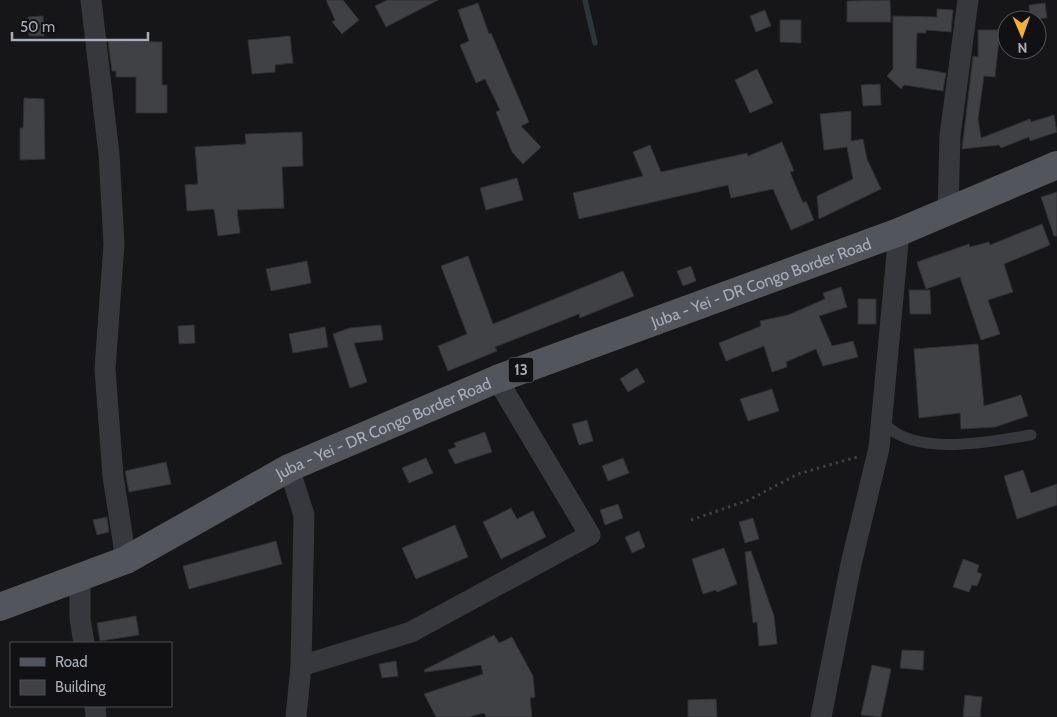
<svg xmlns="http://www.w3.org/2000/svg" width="1057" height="717" font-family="Cabin,sans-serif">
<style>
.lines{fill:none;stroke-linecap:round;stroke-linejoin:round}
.stream{stroke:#2c353c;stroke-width:5.5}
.building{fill:#404145;stroke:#303034}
.path{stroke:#3d3f44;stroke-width:3;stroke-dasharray:2.5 4;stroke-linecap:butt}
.service{stroke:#37383d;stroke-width:11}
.minor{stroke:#37383d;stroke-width:21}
.primary{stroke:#53555c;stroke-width:28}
.labels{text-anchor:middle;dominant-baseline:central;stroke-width:4.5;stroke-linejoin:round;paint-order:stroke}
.shield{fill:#111113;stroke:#7b7e86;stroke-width:1}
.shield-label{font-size:15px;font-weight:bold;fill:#a8adb8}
.street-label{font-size:16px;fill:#a8adb8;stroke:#111113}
</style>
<rect width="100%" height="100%" fill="#161618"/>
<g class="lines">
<path class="stream" d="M 585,0 L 595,43"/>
</g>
<path class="building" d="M 326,0 L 343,0 L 359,20 L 342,34 L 332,22 L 335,20 Z
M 387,0 L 438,0 L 386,27 L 375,6 Z
M 890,0 L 891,22 L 847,22 L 847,1 Z
M 478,3 L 489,34 L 491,33 L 529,122 L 521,126 L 541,147 L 523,164 L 512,152 L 496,112 L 500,110 L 485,79 L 476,83 L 460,45 L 469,41 L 458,10 Z
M 1045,3 L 1047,18 L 1030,19 L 1029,5 Z
M 937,9 L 953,10 L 951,32 L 926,30 L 926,33 L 917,33 L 916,68 L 946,73 L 943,91 L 904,85 L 901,89 L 887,76 L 893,69 L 893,16 L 937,17 Z
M 765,10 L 771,26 L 756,32 L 750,16 Z
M 43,16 L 44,36 L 29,36 L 28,17 Z
M 780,20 L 801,20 L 801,43 L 780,42 Z
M 978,30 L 1000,30 L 995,77 L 984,76 L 978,119 L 981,138 L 1030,119 L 1031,122 L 1054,115 L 1057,132 L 1030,141 L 1029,137 L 1001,148 L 999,145 L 962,149 L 973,56 L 978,57 Z
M 290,36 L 293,63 L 275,65 L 275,72 L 252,74 L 248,40 Z
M 108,41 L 162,42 L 162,85 L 167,85 L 167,113 L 136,113 L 136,77 L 116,77 L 116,71 L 112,71 Z
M 757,69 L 773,103 L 750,113 L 735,80 Z
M 880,84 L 881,105 L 863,106 L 861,85 Z
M 24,98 L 44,99 L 45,159 L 20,160 L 20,128 L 23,128 Z
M 851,111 L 851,141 L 863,139 L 867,159 L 881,189 L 819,219 L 817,196 L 853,179 L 847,147 L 824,150 L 820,114 Z
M 302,132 L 303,166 L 282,167 L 284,208 L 237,210 L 240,233 L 218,236 L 214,209 L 187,211 L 185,185 L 198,184 L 195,147 L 246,144 L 245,134 Z
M 782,142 L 794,171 L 790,172 L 803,203 L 806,201 L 814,220 L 791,230 L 773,189 L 731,198 L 728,185 L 579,219 L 573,193 L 643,176 L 633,152 L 650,145 L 661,172 L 747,153 L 748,156 Z
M 517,178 L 523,200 L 486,210 L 480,188 Z
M 1057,192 L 1057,236 L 1054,236 L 1041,197 Z
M 1042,224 L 1050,245 L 1004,264 L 1013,292 L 988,300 L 1000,334 L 981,340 L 960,277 L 926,289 L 917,262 L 969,244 L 970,247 L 989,242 L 990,245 Z
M 468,256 L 493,324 L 623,271 L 634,296 L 580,318 L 579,314 L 495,347 L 497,351 L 448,371 L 438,346 L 467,334 L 441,266 Z
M 307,261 L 311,283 L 271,291 L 266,269 Z
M 691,266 L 696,281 L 683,286 L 677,271 Z
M 841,287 L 847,307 L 819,316 L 832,346 L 853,341 L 858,357 L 823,366 L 816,349 L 786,362 L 787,367 L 772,372 L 764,346 L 726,361 L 719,343 L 761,326 L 760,321 L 788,315 L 825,299 L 823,293 Z
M 909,290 L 930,290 L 931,314 L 910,314 Z
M 858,299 L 876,299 L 876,324 L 858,324 Z
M 194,325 L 195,343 L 179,344 L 178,326 Z
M 381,325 L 383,340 L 354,343 L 367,382 L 350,388 L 333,334 L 350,328 Z
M 325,327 L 328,347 L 293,353 L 289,334 Z
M 978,344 L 984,406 L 1021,395 L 1028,416 L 995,427 L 961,429 L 960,413 L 919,418 L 914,349 Z
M 637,368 L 645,382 L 628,392 L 620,379 Z
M 772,389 L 779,411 L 748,421 L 740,399 Z
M 587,420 L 593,441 L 579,445 L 572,424 Z
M 485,432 L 492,452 L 455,464 L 448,450 L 456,447 L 454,443 Z
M 426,458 L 433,473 L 409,483 L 402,468 Z
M 623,458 L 629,473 L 608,481 L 602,466 Z
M 166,462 L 171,484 L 129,492 L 125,471 Z
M 1023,470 L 1031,493 L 1057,484 L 1057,505 L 1017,519 L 1004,476 Z
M 618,504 L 623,518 L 605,525 L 600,510 Z
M 511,508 L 517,519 L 533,511 L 546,537 L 501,559 L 483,522 Z
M 107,517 L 109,532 L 97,535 L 93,520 Z
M 753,518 L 759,539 L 745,543 L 739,522 Z
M 455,525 L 468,557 L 416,579 L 402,548 Z
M 639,531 L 645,547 L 632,553 L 625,537 Z
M 276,541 L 282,564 L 189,589 L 183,566 Z
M 724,548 L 737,584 L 717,592 L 716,590 L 703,594 L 692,559 Z
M 751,551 L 774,616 L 777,644 L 759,646 L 757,622 L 753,623 L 745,552 Z
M 963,559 L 979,565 L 977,572 L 982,574 L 977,586 L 972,585 L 969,592 L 953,587 Z
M 136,616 L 139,635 L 100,641 L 97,623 Z
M 494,635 L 499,643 L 512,637 L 533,676 L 535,697 L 530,698 L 532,717 L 486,717 L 484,713 L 468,717 L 436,717 L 424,694 L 483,674 L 481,665 L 425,672 L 424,670 Z
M 902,650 L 924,651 L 923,670 L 900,668 Z
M 396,661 L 398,676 L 382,678 L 379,664 Z
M 872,665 L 891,669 L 881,717 L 861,715 Z
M 965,695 L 982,697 L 980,717 L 963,717 Z
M 716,699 L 717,717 L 688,717 L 688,700 Z"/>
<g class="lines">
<path class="path" d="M 691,520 L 749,500 L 798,474 L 857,457"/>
<path class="service" d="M 881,420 C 886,424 890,430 896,433 C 932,454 992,441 1031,435"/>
<path class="minor" d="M 91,0 L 109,154 L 114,244 L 105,369 L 113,476 L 126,560
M 948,212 L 950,136 L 968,0
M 289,468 L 304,515 L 301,666 L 296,717
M 80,577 L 80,619 L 84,643
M 301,666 L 411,632 L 590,535 L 497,379
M 95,706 L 96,717
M 821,717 L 851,564 L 879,448 L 899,232"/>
<path class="primary" id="s1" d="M 0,607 L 126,560 L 289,468 L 497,379 L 899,232 L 1057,165"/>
</g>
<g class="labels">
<rect class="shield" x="508.5" y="357.5" width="25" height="25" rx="4"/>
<g class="shield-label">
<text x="521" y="370">13</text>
</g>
<g class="street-label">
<text stroke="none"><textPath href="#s1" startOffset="829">Juba - Yei - DR Congo Border Road</textPath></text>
<text stroke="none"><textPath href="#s1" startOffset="424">Juba - Yei - DR Congo Border Road</textPath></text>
</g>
</g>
<rect x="10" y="642" width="162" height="65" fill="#111113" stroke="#4d4f55"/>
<rect x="20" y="658" width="25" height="8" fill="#53555c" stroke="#4d4f55"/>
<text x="55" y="667" font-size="15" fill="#a8adb8">Road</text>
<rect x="20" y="680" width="25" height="15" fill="#404145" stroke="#4d4f55"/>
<text x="55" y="692" font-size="15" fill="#a8adb8">Building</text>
<g transform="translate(1022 35) rotate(178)"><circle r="24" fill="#111113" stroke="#4d4f55"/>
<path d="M0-4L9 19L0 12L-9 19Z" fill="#f2b134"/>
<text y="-8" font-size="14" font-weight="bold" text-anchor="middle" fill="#a8adb8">N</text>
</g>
<path d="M12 32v8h136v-8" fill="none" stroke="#a8adb8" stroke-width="2.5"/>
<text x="20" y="32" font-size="15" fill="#a8adb8" stroke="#111113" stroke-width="4" paint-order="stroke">50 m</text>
</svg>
